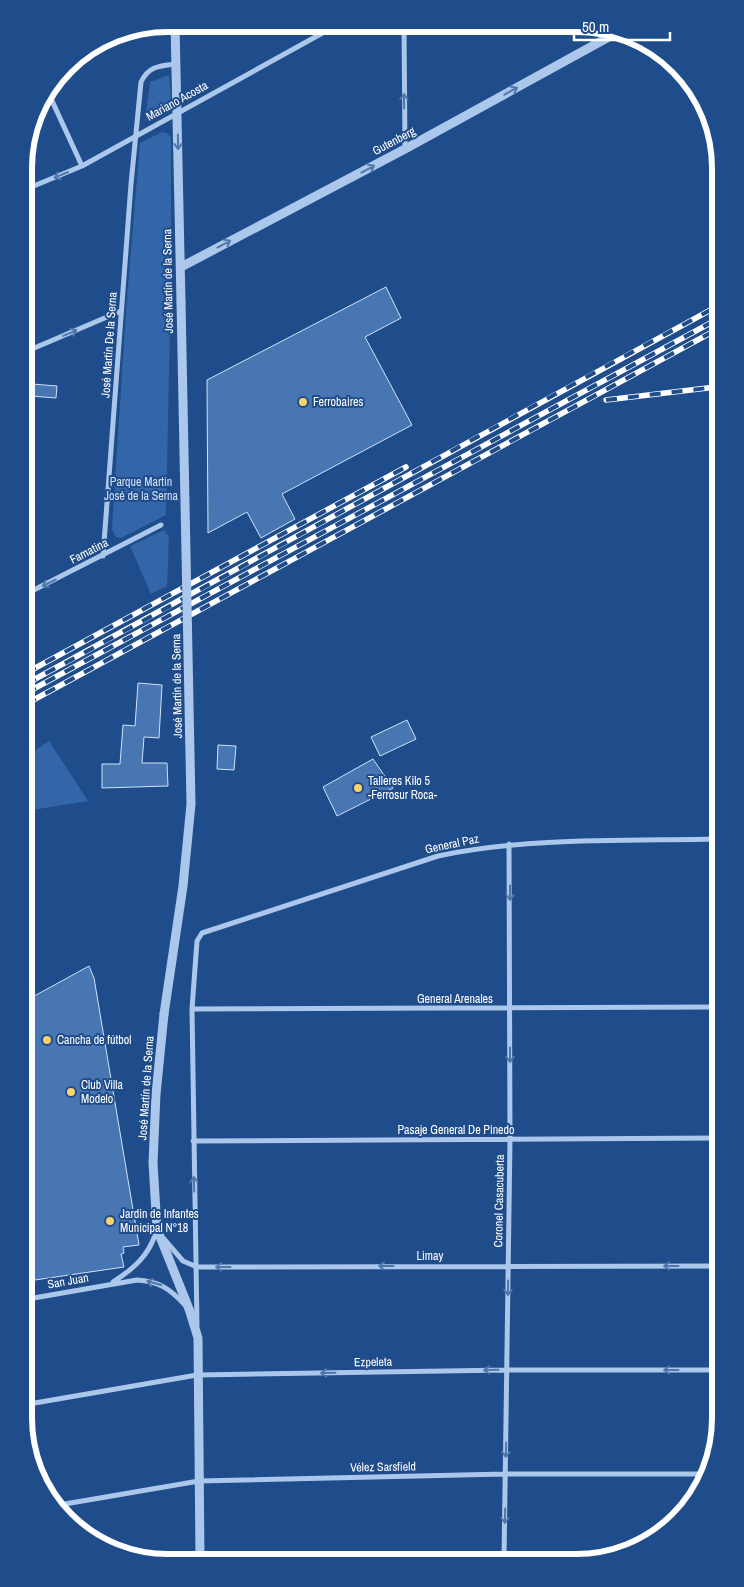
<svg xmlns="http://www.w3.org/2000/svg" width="744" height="1587" font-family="'Archivo Narrow',sans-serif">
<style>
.green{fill:#3366a8}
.building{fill:#4876b2;stroke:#d0e2f8}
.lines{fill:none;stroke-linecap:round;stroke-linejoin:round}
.minor{stroke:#abc7eb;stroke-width:5}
.tertiary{stroke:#abc7eb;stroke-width:9}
.rail-casing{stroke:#fff;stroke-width:5.5}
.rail{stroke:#1f4c8a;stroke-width:4;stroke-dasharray:11;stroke-linecap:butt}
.tertiary-bridge{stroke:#abc7eb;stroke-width:9}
.oneway{stroke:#5077ac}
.poi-dot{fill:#f9d36b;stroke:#1f4c8a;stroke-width:2}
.labels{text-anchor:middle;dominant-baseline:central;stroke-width:4;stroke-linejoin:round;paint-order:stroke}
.street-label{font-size:12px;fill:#fff;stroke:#1f4c8a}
.poi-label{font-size:12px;fill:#fff;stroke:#1f4c8a;text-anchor:start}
.park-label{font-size:12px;fill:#d0e2f8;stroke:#1f4c8a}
.rim{fill:none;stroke:#fff;stroke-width:6}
</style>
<rect width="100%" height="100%" fill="#1f4c8a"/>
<path class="green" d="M 169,75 L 171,98 L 169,107 L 145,121 L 150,82 Z
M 162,132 L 167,133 L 171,137 L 171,279 L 166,515 L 121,538 L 116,537 L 112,529 L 126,311 L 140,143 Z
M 164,530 L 169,537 L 167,586 L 151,594 L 130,546 Z
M 49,741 L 88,801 L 26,811 L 26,757 Z"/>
<path class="building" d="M 386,287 L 401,318 L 365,337 L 412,425 L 282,494 L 295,519 L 261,538 L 247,512 L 208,533 L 207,380 Z
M 32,384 L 57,386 L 56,398 L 31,396 Z
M 138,683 L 162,685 L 159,738 L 144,737 L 142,763 L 167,763 L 168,786 L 102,788 L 102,764 L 120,764 L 123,725 L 135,726 Z
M 407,720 L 416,739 L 380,756 L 371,737 Z
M 218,745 L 236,746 L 234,770 L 217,769 Z
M 373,759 L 393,788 L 337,816 L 323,787 Z
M 89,966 L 94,978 L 139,1245 L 123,1247 L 124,1253 L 121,1254 L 124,1267 L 28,1281 L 27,1000 Z"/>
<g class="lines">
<path class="minor" d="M 404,25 L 405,149
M 48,92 L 82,166
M 24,190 L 82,166 L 337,25
M 25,337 L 27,351 L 25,378
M 25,352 L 121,311
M 103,556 L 131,184 L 141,82 C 149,66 159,66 175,64
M 26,594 L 161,525
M 192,1009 L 718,1007
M 193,1141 L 719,1138
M 164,1239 L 183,1261 L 197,1267 L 719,1266
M 113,1282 C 133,1269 149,1256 156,1232
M 28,1299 L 137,1280 C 159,1281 170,1289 185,1305
M 197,1326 L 192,1009 L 197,941 L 202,933 L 438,856 C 529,837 625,841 718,839
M 29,1404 L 197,1375 L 507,1370 L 720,1370
M 59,1505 L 199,1481 L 505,1474 L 709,1474
M 504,1559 L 510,1140 L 509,844"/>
<path class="tertiary" d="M 175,24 L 181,302
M 181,267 L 405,149 L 616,33
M 164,1014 L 156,1094 L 153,1163 L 157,1229 L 189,1309 L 198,1338 L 200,1560"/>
<defs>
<path id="rail" d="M 606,400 L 716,387
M 26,673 L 406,467
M 26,684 C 257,560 485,431 716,307
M 26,693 L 716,320
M 26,704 L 716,330"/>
</defs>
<use href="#rail" class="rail-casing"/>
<use href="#rail" class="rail"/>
<path class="tertiary-bridge" d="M 164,1014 L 183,886 L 191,804 L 181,302"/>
</g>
<defs><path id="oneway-shaft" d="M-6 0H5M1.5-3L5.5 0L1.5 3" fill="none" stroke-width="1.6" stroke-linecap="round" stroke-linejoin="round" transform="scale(1.25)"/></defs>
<g class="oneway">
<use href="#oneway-shaft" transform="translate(511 91) rotate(-29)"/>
<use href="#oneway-shaft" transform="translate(404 101) rotate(-91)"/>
<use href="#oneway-shaft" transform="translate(178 142) rotate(89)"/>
<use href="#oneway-shaft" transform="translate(368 169) rotate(-28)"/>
<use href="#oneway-shaft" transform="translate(61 175) rotate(157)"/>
<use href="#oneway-shaft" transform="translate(224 244) rotate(-28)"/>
<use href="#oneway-shaft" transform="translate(70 333) rotate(-23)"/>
<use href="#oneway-shaft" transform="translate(49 583) rotate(154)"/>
<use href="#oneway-shaft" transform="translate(510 893) rotate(90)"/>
<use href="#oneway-shaft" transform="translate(510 1055) rotate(90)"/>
<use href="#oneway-shaft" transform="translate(194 1184) rotate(-92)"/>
<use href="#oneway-shaft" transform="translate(386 1266) rotate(180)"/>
<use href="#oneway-shaft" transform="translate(671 1266) rotate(180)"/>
<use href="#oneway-shaft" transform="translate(223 1267) rotate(180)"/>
<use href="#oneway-shaft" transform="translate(154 1283) rotate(-164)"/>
<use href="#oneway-shaft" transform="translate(508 1288) rotate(91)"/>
<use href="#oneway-shaft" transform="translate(491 1370) rotate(179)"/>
<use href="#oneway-shaft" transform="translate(671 1370) rotate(-180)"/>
<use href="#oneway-shaft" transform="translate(328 1373) rotate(179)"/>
<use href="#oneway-shaft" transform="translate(506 1450) rotate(91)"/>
<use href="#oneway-shaft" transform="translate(505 1516) rotate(91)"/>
</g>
<g class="poi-dot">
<circle cx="303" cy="402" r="5"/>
<circle cx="358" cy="788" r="5"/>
<circle cx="47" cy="1040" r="5"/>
<circle cx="71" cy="1092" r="5"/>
<circle cx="110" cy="1221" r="5"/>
</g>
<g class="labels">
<g class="street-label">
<text transform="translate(177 101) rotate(-29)">Mariano Acosta</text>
<text transform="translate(394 141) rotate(-28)">Gutenberg</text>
<text transform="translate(168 281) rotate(-91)">José Martín de la Serna</text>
<text transform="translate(109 345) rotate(-86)">José Martín De la Serna</text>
<text transform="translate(89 551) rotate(-27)">Famatina</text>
<text transform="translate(177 686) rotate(-91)">José Martín de la Serna</text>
<text transform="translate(452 844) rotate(-12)">General Paz</text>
<text x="455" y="999">General Arenales</text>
<text transform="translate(146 1088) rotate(-86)">José Martín de la Serna</text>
<text x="456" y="1130">Pasaje General De Pinedo</text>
<text transform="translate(499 1201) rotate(-89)">Coronel Casacuberta</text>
<text x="430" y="1256">Limay</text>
<text transform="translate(68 1281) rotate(-10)">San Juan</text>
<text transform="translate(373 1362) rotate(-1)">Ezpeleta</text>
<text transform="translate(383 1467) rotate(-1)">Vélez Sarsfield</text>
</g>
<g class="poi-label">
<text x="313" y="402">Ferrobaires</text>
<text x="368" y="781">Talleres Kilo 5<tspan x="368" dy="14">-Ferrosur Roca-</tspan></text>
<text x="57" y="1040">Cancha de fútbol</text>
<text x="81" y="1085">Club Villa<tspan x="81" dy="14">Modelo</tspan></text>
<text x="120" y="1214">Jardin de Infantes<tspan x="120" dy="14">Municipal N°18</tspan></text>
</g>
<g class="park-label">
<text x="141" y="482">Parque Martín<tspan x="141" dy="14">José de la Serna</tspan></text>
</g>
</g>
<path d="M0 0H744V1587H0ZM168 32H576A136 136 0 0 1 712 168V1418A136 136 0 0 1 576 1554H168A136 136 0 0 1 32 1418V168A136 136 0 0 1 168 32Z" fill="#1f4c8a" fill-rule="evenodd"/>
<path class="rim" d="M168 32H576A136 136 0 0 1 712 168V1418A136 136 0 0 1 576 1554H168A136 136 0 0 1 32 1418V168A136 136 0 0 1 168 32Z"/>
<path d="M574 32v8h96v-8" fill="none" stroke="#ffffff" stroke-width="2.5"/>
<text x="582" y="32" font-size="15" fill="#ffffff" stroke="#1f4c8a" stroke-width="4" paint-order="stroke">50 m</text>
</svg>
